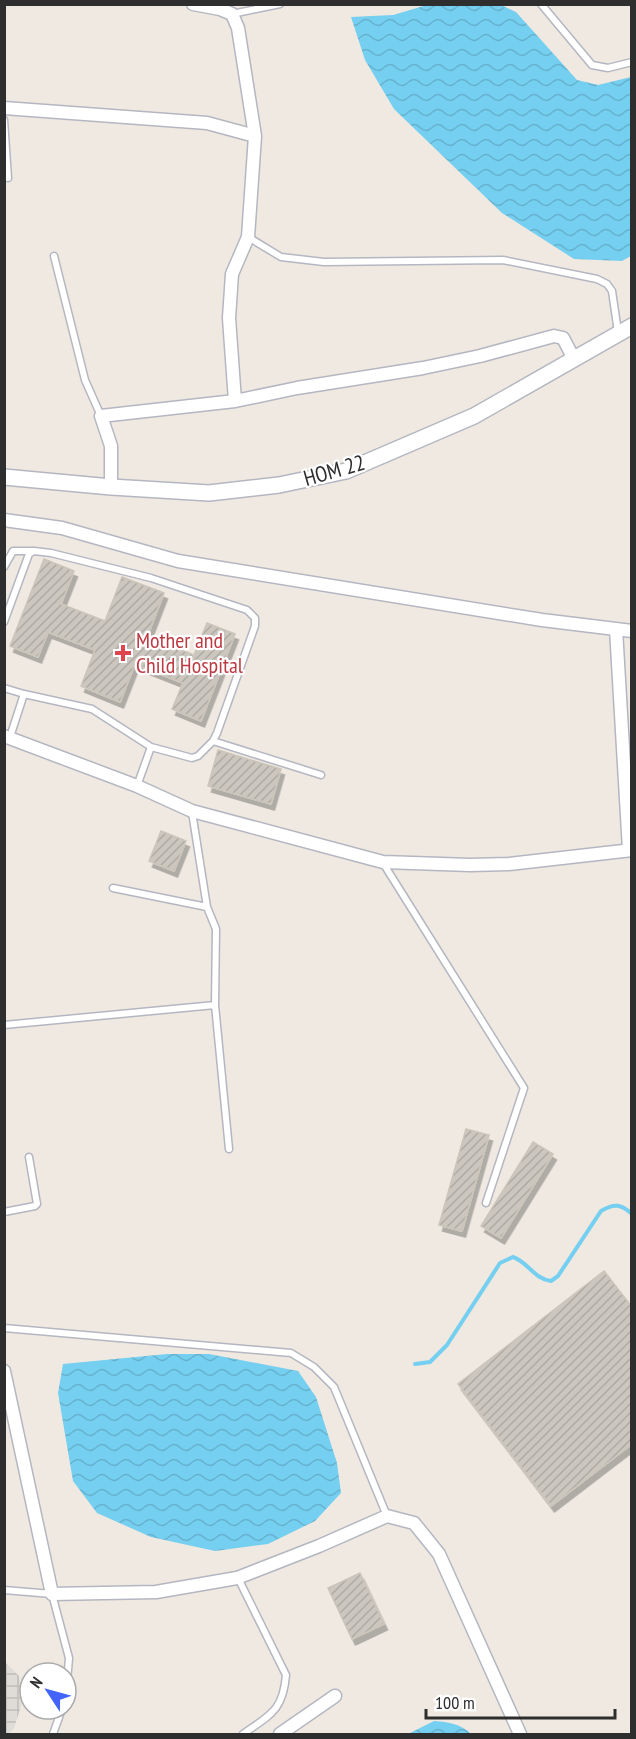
<svg xmlns="http://www.w3.org/2000/svg" width="636" height="1739" font-family="'PT Sans Narrow',sans-serif">
<style>
.plaza{fill:url(#plaza-grid)}
.water{fill:url(#water-waves)}
.lines{fill:none;stroke-linecap:round;stroke-linejoin:round}
.stream{stroke:#75cff0;stroke-width:4}
.building{fill:url(#building-hatch);stroke:#cbc5ba;stroke-width:1.5;filter:url(#shadow)}
.service-casing{stroke:#b4b7c1;stroke-width:9}
.minor-casing{stroke:#b4b7c1;stroke-width:15}
.tertiary-casing{stroke:#b4b7c1;stroke-width:18}
.service{stroke:#fff;stroke-width:6}
.minor{stroke:#fff;stroke-width:12}
.tertiary{stroke:#fff;stroke-width:15}
.health-dot{fill:#e0444e;stroke:#fff;stroke-width:2}
.labels{text-anchor:middle;dominant-baseline:central;stroke-width:4.5;stroke-linejoin:round;paint-order:stroke}
.street-label{font-size:22px;fill:#2e2e2e;stroke:#fff}
.health-label{font-size:22px;fill:#be3a42;stroke:#fff;text-anchor:start}
</style>
<defs>
<pattern id="plaza-grid" width="8" height="8" patternUnits="userSpaceOnUse" patternTransform="scale(1.5)"><rect width="8" height="8" fill="#dfdcd8"/><path d="M0 4h8M4 0v8" fill="none" stroke="#c0bdba"/></pattern>
<pattern id="water-waves" width="16" height="10" patternUnits="userSpaceOnUse" patternTransform="scale(1.5)"><rect width="16" height="10" fill="#75cff0"/><path d="M0 5q4-4 8 0t8 0" fill="none" stroke="#66b2ce"/></pattern>
<pattern id="building-hatch" width="6" height="6" patternUnits="userSpaceOnUse" patternTransform="scale(1.5)"><rect width="6" height="6" fill="#cbc7bf"/><path d="M-1 1l2-2M0 6l6-6M5 7l2-2" fill="none" stroke="#afaba4"/></pattern>
<filter id="shadow"><feDropShadow dx="3.5" dy="6" stdDeviation="0" flood-color="#0004"/></filter>
</defs>
<rect width="100%" height="100%" fill="#efe9e1"/>
<path class="plaza" d="M 4,1661 L 19,1676 L 23,1700 L 14,1728 L 9,1734 L 5,1734 Z"/>
<path class="water" d="M 427,5 L 501,5 L 516,12 L 577,80 L 598,85 L 631,77 L 631,256 L 622,261 L 574,259 L 502,213 L 394,109 L 365,60 L 351,17 L 393,15 Z
M 167,1354 L 209,1354 L 298,1371 L 316,1397 L 337,1463 L 341,1493 L 315,1521 L 268,1544 L 215,1551 L 151,1537 L 97,1513 L 73,1481 L 58,1393 L 63,1364 Z
M 434,1721 C 449,1722 461,1724 471,1734 L 408,1734 Z"/>
<g class="lines">
<path class="stream" d="M 415,1364 L 430,1362 L 447,1345 L 500,1263 L 513,1257 C 528,1262 534,1279 551,1281 L 558,1276 L 601,1211 C 614,1203 621,1204 632,1214"/>
</g>
<path class="building" d="M 44,559 L 74,571 L 61,604 L 105,621 L 122,577 L 164,593 L 147,637 L 194,655 L 207,623 L 235,634 L 201,721 L 172,709 L 183,683 L 135,664 L 120,702 L 81,686 L 95,650 L 48,632 L 38,657 L 10,646 Z
M 218,750 L 281,769 L 271,804 L 208,786 Z
M 161,831 L 186,841 L 174,871 L 149,861 Z
M 466,1129 L 489,1135 L 462,1231 L 439,1225 Z
M 533,1142 L 553,1154 L 501,1238 L 481,1226 Z
M 604,1271 L 632,1307 L 632,1444 L 551,1506 L 458,1384 Z
M 360,1573 L 384,1624 L 352,1639 L 328,1588 Z"/>
<g class="lines">
<defs>
<path id="service" d="M 541,4 L 592,65 L 608,68 L 632,62
M 232,14 L 280,4
M 4,120 L 8,178
M 248,237 L 281,257 L 324,262 L 503,260 L 597,279 L 607,284 L 612,291 L 618,332
M 54,256 L 85,380 L 101,416
M 4,567 L 13,551 L 33,551
M 4,622 L 29,554 L 34,551 L 51,553 L 151,578 L 247,610 L 255,618 L 255,626 L 217,733 L 213,741 L 198,756 L 192,758 L 151,747
M 4,688 L 24,694
M 10,737 L 24,694 L 92,709 L 151,747 L 137,786
M 213,741 L 321,775
M 192,812 L 207,907 L 216,929 L 215,1005 L 229,1149
M 383,863 L 524,1088 L 486,1203
M 113,888 L 207,907
M 4,1025 L 215,1005
M 4,1212 L 35,1206 L 37,1204 L 29,1157
M 4,1328 L 291,1353 L 314,1367 L 334,1387 L 387,1516
M 238,1578 L 286,1675 C 283,1711 270,1715 243,1734
M 4,1590 L 52,1594 L 69,1658 L 66,1693
M 53,1734 L 62,1709"/>
<path id="minor" d="M 193,4 L 220,9 L 232,14 L 238,28 L 255,136 L 248,237 L 232,274 L 229,318 L 235,401
M 4,108 L 207,123 L 255,136
M 111,487 L 111,446 L 101,416 L 235,401 L 297,388 L 423,368 L 480,356 L 554,336 L 563,338 L 574,359
M 4,520 L 62,528 L 178,561 L 542,620 L 632,631
M 616,629 L 629,850
M 4,736 L 137,786 L 192,811 L 383,862 L 470,865 L 509,864 L 632,850
M 4,1371 L 52,1594 L 156,1592 L 237,1578 L 319,1546 L 387,1516 L 414,1523 L 439,1554 L 520,1734
M 280,1734 L 335,1696"/>
<path id="tertiary" d="M 4,477 L 111,487 L 209,493 L 279,485 L 346,471 L 474,416 L 632,326"/>
</defs>
<use href="#service" class="service-casing"/>
<use href="#minor" class="minor-casing"/>
<use href="#tertiary" class="tertiary-casing"/>
<use href="#service" class="service"/>
<use href="#minor" class="minor"/>
<use href="#tertiary" class="tertiary"/>
</g>
<path class="health-dot" d="M120 644h6v6h6v6h-6v6h-6v-6h-6v-6h6z"/>
<g class="labels">
<g class="street-label">
<text transform="translate(334 470) rotate(-16)">HOM 22</text>
</g>
<g class="health-label">
<text x="136" y="640">Mother and<tspan x="136" dy="25">Child Hospital</tspan></text>
</g>
</g>
<rect width="636" height="1739" fill="none" stroke="#2e2e2e" stroke-width="12"/>
<g transform="translate(48 1691) rotate(306)"><circle r="28" fill="#ffffff" stroke="#ababab" stroke-width="1.5"/>
<path d="M0-4.5L10 22L0 15L-10 22Z" fill="#4264fb"/>
<text y="-9" font-size="16" font-weight="bold" text-anchor="middle" fill="#2e2e2e">N</text>
</g>
<path d="M426 1709v9h189v-9" fill="none" stroke="#2e2e2e" stroke-width="3"/>
<text x="435" y="1709" font-size="18" fill="#2e2e2e" stroke="#ffffff" stroke-width="4.5" paint-order="stroke">100 m</text>
</svg>
